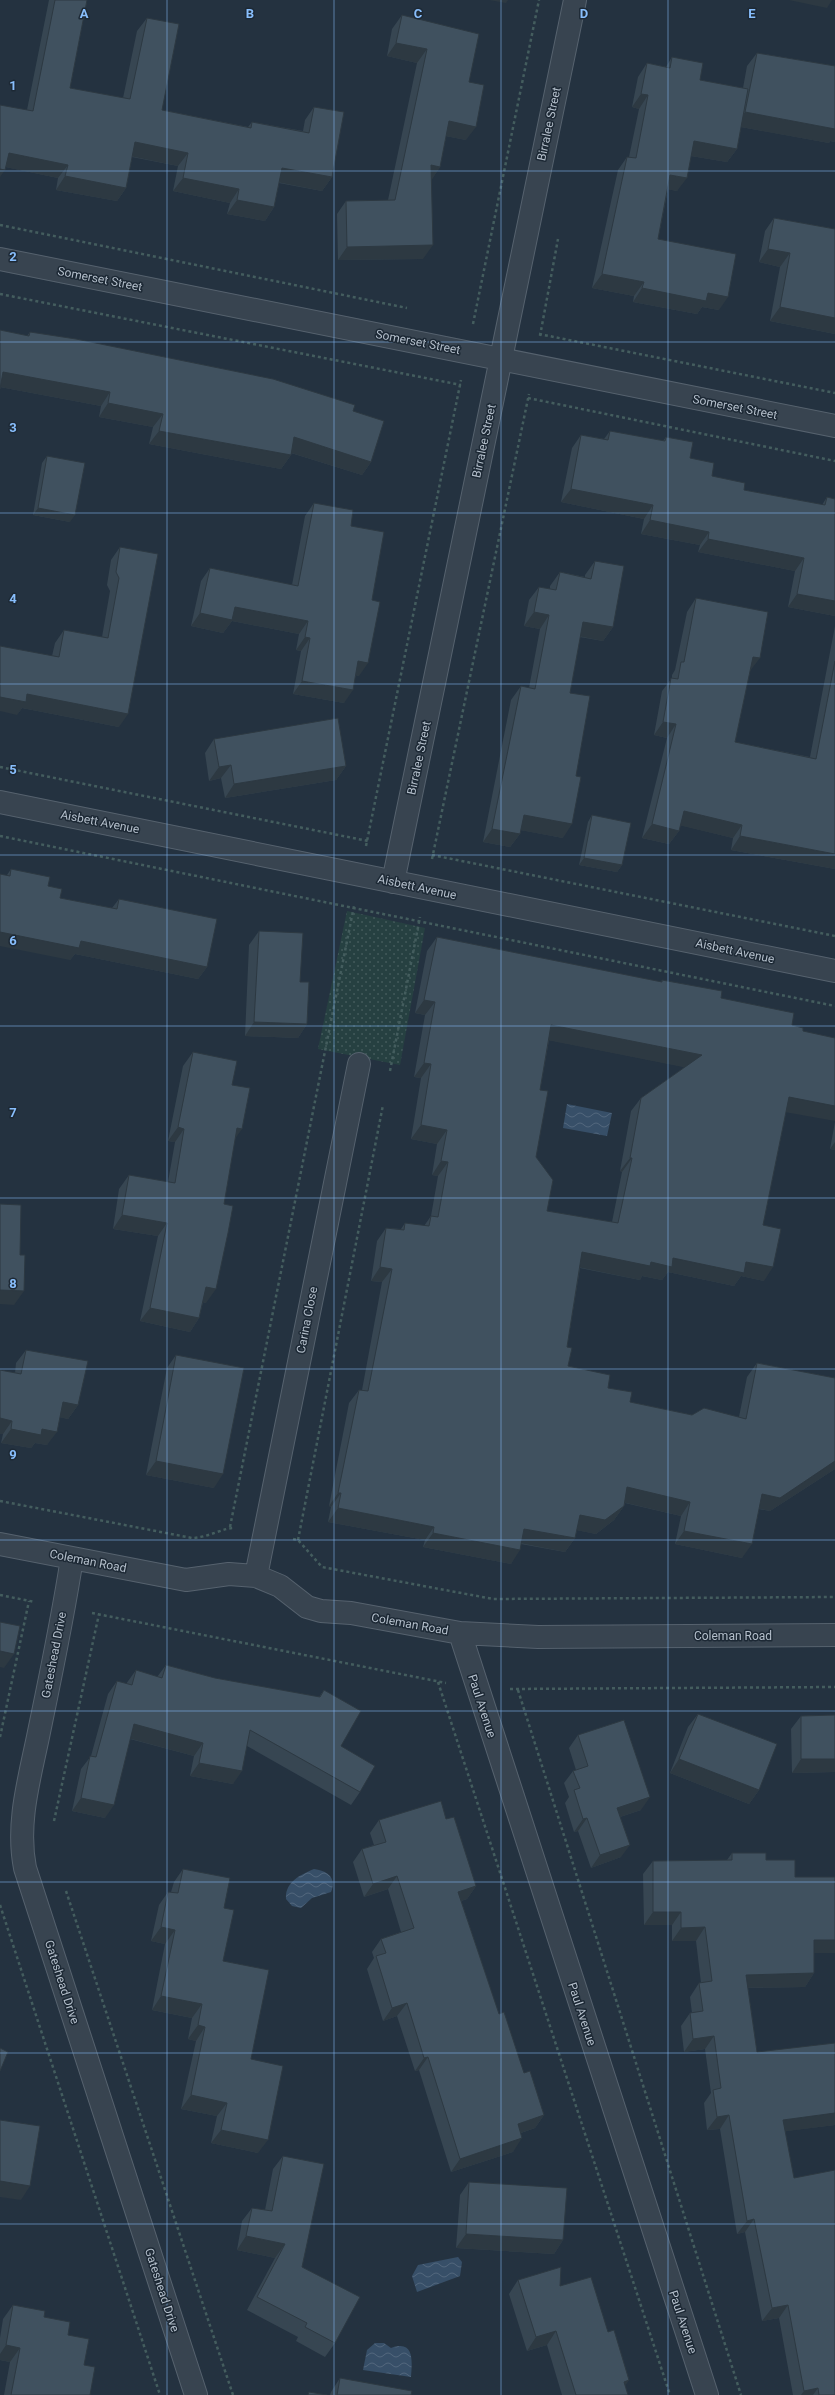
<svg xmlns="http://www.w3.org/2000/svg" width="835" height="2395" font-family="Roboto,sans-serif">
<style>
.green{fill:url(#green-dots)}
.water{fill:url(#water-waves)}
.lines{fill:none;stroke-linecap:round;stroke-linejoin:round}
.minor-casing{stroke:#56626e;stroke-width:24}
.path{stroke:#445d5e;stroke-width:2.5;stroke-dasharray:3 3;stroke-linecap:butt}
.minor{stroke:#384450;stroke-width:22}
.wall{fill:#374652;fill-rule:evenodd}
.shaded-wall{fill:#2d3942}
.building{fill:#40515f;stroke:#2d3942;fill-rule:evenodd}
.grid{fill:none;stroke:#88befc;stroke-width:1;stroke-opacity:0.55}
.labels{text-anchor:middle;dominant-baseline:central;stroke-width:3;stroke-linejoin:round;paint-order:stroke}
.street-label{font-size:12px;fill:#b4bfcb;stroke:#1d2935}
.grid-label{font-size:13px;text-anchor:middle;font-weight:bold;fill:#88befc;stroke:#1d2935;stroke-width:3;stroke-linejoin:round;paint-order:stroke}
</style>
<defs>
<pattern id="green-dots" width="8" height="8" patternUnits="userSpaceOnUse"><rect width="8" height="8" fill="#264041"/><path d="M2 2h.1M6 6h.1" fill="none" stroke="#435a5b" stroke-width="1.8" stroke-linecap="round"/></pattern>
<pattern id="water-waves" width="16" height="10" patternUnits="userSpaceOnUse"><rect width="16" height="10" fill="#374f68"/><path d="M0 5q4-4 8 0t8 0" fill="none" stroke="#52677c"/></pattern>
</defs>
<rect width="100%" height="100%" fill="#243240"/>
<path class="green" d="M 347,911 L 425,928 L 400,1065 L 318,1049 Z"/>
<path class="water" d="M 567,1104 L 612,1113 L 607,1136 L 563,1128 Z
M 314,1869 C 328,1871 337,1878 331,1892 L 312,1898 L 301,1908 L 292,1906 L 286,1899 C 285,1882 300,1875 314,1869 Z
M 458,2257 L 462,2262 L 460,2276 L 417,2292 L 412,2276 L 418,2265 Z
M 375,2343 L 384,2343 L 391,2348 C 415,2339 412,2362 411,2377 L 363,2370 L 367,2350 Z"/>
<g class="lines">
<defs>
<path id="minor" d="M 0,259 L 835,426
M 0,802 L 835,971
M 393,882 L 575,0
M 0,1544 L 186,1580 L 229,1574 L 256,1576 L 280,1586 L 307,1607 L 321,1611 L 351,1613 L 460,1633 L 538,1637 L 835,1635
M 72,1558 C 63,1617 51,1674 39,1732 C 30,1777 16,1822 25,1868 L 196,2395
M 256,1576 L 359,1064
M 460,1633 L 707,2395"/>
</defs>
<use href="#minor" class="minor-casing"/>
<path class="path" d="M 0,225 L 407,308
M 0,294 L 461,385
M 473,324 L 539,0
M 539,334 L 835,393
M 540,336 L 558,239
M 528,398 L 835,461
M 0,767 L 368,841
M 0,836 L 835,1006
M 366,846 L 461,380
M 432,855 L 835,936
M 432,859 L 529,394
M 390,1071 L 420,917
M 0,1501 L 192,1538 C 207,1538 225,1527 235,1528
M 230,1527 L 354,906
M 293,1539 L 298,1540 L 322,1567 L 493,1599 L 835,1597
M 298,1540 L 383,1105
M 0,1595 L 35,1602
M 92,1613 L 446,1683
M 438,1682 L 670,2395
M 510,1689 L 835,1687
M 518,1690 L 741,2395
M 0,1737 L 29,1601
M 54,1821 L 99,1614
M 66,1891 L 233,2395
M 0,1905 L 160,2395"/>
<use href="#minor" class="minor"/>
</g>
<path class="wall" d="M 49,0 L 87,0 L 70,88 L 123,98 L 137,31 L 147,18 L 162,110 L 248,127 L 252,122 L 303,131 L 305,120 L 314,107 L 332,177 L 322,191 L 279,183 L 274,207 L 265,221 L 227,214 L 230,203 L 173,191 L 178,166 L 132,157 L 126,188 L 117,201 L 56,190 L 58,178 L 6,167 L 27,110 Z
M 402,15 L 469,82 L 466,140 L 446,136 L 440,167 L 431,180 L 423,259 L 338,260 L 337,214 L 346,201 L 388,200 L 417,63 L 387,56 L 392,29 Z
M 757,53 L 835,66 L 835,142 L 830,141 L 829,143 L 741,127 L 737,149 L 727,162 L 691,156 L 677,191 L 668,189 L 658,239 L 719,310 L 702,307 L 697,314 L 633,302 L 634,296 L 592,288 L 618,170 L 627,157 L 629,157 L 639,109 L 632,107 L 638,77 L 647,63 L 666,67 L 672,57 L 700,80 L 743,88 L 747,66 Z
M 774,218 L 835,229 L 835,334 L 770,321 L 780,267 L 759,262 L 765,231 Z
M 0,330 L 27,336 L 30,332 L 353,411 L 371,462 L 362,475 L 291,453 L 291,455 L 281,469 L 149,444 L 153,427 L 99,417 L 101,406 L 0,387 Z
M 610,431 L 663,441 L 666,437 L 690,458 L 712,476 L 744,490 L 822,505 L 827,497 L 835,499 L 835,616 L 788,607 L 795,571 L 698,552 L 700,545 L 641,534 L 644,519 L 561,502 L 572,448 L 581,435 L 604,439 Z
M 47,456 L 70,522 L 33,515 L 42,463 Z
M 314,503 L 351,526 L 372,600 L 359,676 L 356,675 L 344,703 L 293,694 L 301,651 L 296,650 L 299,634 L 232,621 L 223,633 L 191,626 L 201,581 L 210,568 L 292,585 L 305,516 Z
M 120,547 L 119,727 L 22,708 L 17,715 L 52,656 L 55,643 L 64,630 L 102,637 L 110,591 L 107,585 L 111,560 Z
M 595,561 L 613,627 L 603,641 L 580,637 L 570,693 L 563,838 L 521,830 L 520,834 L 510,847 L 483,842 L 511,700 L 521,686 L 529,688 L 540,629 L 524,626 L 529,600 L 539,587 L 550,589 L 550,586 L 560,572 L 585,577 L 585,575 Z
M 696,598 L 750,671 L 735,742 L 810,757 L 835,626 L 835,869 L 731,850 L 733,838 L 680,825 L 679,831 L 669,844 L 642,838 L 667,738 L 654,735 L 662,691 L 672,678 L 672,675 L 675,670 L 687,612 Z
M 214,739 L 346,766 L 336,780 L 225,798 L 221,778 L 209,781 L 205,753 Z
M 592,815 L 622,865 L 617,872 L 579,865 L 588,822 Z
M 11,869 L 48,886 L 60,898 L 112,908 L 119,899 L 207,967 L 198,979 L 75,954 L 70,960 L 7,875 Z
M 259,931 L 300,982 L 307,1024 L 298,1038 L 245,1036 L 249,945 Z
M 437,937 L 661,982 L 662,980 L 721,998 L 792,1025 L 786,1112 L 763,1225 L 764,1281 L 741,1276 L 734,1286 L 668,1272 L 662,1280 L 642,1276 L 640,1280 L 580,1268 L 567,1347 L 568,1366 L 608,1388 L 630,1402 L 692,1415 L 739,1417 L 747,1377 L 757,1363 L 835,1378 L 835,1469 L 770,1511 L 759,1509 L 742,1558 L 675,1544 L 681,1516 L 625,1503 L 624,1506 L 614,1520 L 596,1534 L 577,1530 L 575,1538 L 565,1552 L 521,1544 L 511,1564 L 423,1547 L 425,1540 L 328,1522 L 331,1507 L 329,1506 L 349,1403 L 359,1390 L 362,1390 L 382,1282 L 371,1281 L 377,1241 L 386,1228 L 401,1229 L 405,1223 L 424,1226 L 431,1216 L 438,1176 L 432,1175 L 437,1144 L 411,1139 L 421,1078 L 414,1077 L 425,1015 L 415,1013 L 427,951 ZM 549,1040 L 685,1067 L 641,1098 L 631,1111 L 620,1171 L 622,1172 L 612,1222 L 547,1211 L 536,1157 L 540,1090 Z
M 193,1052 L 232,1085 L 235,1138 L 206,1303 L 203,1302 L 199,1318 L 190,1332 L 140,1321 L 158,1236 L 113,1229 L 119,1189 L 129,1175 L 168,1182 L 175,1142 L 168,1141 L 183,1066 Z
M 835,1122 L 835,1150 L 830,1149 Z
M 26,1350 L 78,1405 L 68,1419 L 60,1417 L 47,1445 L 35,1443 L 31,1448 L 1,1443 L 3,1434 L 0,1434 L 0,1370 L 15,1373 L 16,1363 Z
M 176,1355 L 214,1488 L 146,1475 L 167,1368 Z
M 166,1665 L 215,1678 L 319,1697 L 324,1690 L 341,1746 L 360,1792 L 351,1805 L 247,1746 L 233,1784 L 190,1776 L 194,1756 L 130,1739 L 105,1818 L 72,1811 L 81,1769 L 91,1756 L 108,1694 L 117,1681 L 126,1684 L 136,1670 L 157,1677 Z
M 698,1714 L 759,1790 L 749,1804 L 670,1773 L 688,1727 Z
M 835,1715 L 835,1772 L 792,1773 L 791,1729 L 801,1716 Z
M 578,1735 L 641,1810 L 620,1817 L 621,1857 L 591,1868 L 578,1831 L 574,1832 L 565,1803 L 569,1797 L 564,1783 L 573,1771 L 576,1770 L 569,1748 Z
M 446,1819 L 476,1886 L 467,1899 L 461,1901 L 499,2014 L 524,2073 L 544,2115 L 535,2128 L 521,2133 L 513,2152 L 451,2172 L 419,2070 L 415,2071 L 397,2016 L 383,2021 L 367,1969 L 374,1958 L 372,1952 L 381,1939 L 401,1932 L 388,1889 L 364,1897 L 353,1862 L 362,1849 L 374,1845 L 370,1833 L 379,1820 Z
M 732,1853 L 766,1860 L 795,1877 L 835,1877 L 835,1953 L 814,1953 L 814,1973 L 805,1987 L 748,1988 L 757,2052 L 835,2125 L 785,2131 L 835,2395 L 793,2395 L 779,2318 L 762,2321 L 745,2232 L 737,2234 L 720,2129 L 707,2130 L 704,2103 L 711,2093 L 705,2049 L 684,2052 L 681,2026 L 690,2013 L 692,2013 L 690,1997 L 699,1983 L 701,1983 L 696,1941 L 672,1941 L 672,1925 L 644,1925 L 643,1874 L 653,1861 L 727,1860 Z
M 183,1869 L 224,1908 L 223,1961 L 251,2059 L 258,2153 L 211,2143 L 217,2116 L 181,2109 L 196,2041 L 188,2039 L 192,2018 L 152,2010 L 165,1944 L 151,1941 L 159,1905 L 168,1892 L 171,1892 L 174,1882 Z
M 283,2156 L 302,2267 L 335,2343 L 325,2357 L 296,2341 L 298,2337 L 247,2310 L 275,2258 L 237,2250 L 242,2221 L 252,2208 L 265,2210 L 273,2169 Z
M 469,2182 L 563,2240 L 554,2254 L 456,2248 L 460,2195 Z
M 518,2280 L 560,2286 L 625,2386 L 628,2395 L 562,2395 L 547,2345 L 527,2351 L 509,2294 Z
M 13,2305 L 44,2317 L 68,2335 L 84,2365 L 90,2395 L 4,2395 L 10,2362 L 0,2360 L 0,2338 L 3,2319 Z
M 340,2378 L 411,2395 L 330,2395 L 331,2392 Z"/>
<path class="shaded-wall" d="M 489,0 L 508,0 L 506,3 Z
M 789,0 L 832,0 L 827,8 Z
M 396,43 L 427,49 L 417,63 L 387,56 Z
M 641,94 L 648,95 L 639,109 L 632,107 Z
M 745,112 L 835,129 L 835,142 L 830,141 L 829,143 L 735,126 Z
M 449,121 L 476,127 L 466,140 L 440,135 Z
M 694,141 L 737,149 L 727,162 L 685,155 Z
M 135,142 L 188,153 L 178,166 L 125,155 Z
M 9,153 L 68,165 L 58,178 L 0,166 Z
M 431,165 L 440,167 L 431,181 Z
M 282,168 L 332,177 L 322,191 L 272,181 Z
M 0,169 L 5,170 L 0,177 Z
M 670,175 L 687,178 L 677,191 L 661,188 Z
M 65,176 L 126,188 L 117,201 L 56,190 Z
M 183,178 L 239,189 L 230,203 L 173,191 Z
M 237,200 L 274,207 L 265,221 L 227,214 Z
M 433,245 L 423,259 L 338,260 L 347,247 Z
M 768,249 L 790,253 L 780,267 L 759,262 Z
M 602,274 L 644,282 L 634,296 L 592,288 Z
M 642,288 L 708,293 L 728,297 L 719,310 L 702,307 L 697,314 L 633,302 Z
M 780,307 L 835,318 L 835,334 L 770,321 Z
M 3,372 L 110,392 L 101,406 L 0,387 Z
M 108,403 L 163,414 L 153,427 L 99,417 Z
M 159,431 L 291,455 L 281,469 L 149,444 Z
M 294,437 L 371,462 L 362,475 L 285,451 Z
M 571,489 L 653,505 L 644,519 L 561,502 Z
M 38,508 L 75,515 L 70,522 L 33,515 Z
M 650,520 L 709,532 L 700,545 L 641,534 Z
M 708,539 L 804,558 L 795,571 L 698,552 Z
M 797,594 L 835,601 L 835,616 L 788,607 Z
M 235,607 L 308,621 L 299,634 L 232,621 L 223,633 L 191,626 L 200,613 Z
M 534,612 L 549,615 L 540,629 L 524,626 Z
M 583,622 L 613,627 L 603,641 L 573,635 Z
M 305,637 L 310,638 L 301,651 L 296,650 Z
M 753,657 L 760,658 L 750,671 L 744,670 Z
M 358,661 L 368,663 L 359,676 L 349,674 Z
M 302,681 L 353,690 L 344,703 L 293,694 Z
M 27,694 L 128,714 L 119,727 L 22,708 L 17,715 L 0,711 L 0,697 Z
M 663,722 L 676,724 L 667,738 L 654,735 Z
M 231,765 L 221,778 L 209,781 L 219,767 Z
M 346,766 L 336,780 L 225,798 L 234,784 Z
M 684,811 L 742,825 L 733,838 L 674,824 Z
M 524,815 L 572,824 L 563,838 L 514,829 Z
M 652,824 L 679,831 L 669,844 L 642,838 Z
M 492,829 L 520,834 L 510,847 L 483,842 Z
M 740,836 L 835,854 L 835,869 L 731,850 Z
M 584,858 L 622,865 L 617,872 L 579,865 Z
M 0,932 L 81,941 L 207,967 L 198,979 L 75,954 L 70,960 L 0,946 Z
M 424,1000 L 435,1002 L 425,1015 L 415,1013 Z
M 254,1022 L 307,1024 L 298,1038 L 245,1036 Z
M 551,1025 L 702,1055 L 693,1069 L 542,1039 Z
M 424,1063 L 431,1064 L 421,1078 L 414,1077 Z
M 789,1097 L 835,1106 L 835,1121 L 779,1111 Z
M 421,1125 L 447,1130 L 437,1144 L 411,1139 Z
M 178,1127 L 184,1129 L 175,1142 L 168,1141 Z
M 237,1128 L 242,1129 L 232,1143 Z
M 835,1142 L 835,1150 L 830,1149 Z
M 630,1158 L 632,1158 L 622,1172 L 620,1171 Z
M 441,1161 L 448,1162 L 438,1176 L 432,1175 Z
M 122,1215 L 167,1223 L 158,1236 L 113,1229 Z
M 582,1252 L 651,1262 L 673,1258 L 746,1262 L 773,1267 L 764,1281 L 741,1276 L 734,1286 L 668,1272 L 662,1280 L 642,1276 L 640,1280 L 573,1266 Z
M 380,1267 L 392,1269 L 382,1282 L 371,1281 Z
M 206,1287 L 216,1289 L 206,1303 L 197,1301 Z
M 0,1290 L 24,1291 L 14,1305 L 0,1304 Z
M 150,1308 L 199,1318 L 190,1332 L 140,1321 Z
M 63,1402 L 78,1405 L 68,1419 L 53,1416 Z
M 0,1418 L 12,1421 L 3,1434 L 0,1434 Z
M 11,1429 L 42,1429 L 57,1432 L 47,1445 L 35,1443 L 31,1448 L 1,1443 Z
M 156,1461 L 223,1474 L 214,1488 L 146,1475 Z
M 835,1461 L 835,1469 L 770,1511 L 752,1507 L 762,1494 Z
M 627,1487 L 690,1502 L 681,1516 L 618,1501 Z
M 338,1493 L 341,1493 L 331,1507 L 329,1506 Z
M 624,1506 L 614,1520 L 596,1534 L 570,1529 L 580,1515 Z
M 338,1508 L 434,1527 L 425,1540 L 328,1522 Z
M 524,1529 L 575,1538 L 565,1552 L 515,1542 Z
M 684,1531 L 752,1544 L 742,1558 L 675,1544 Z
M 433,1533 L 520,1550 L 511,1564 L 423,1547 Z
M 0,1651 L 14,1654 L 4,1668 L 0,1667 Z
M 134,1724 L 203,1743 L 194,1756 L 124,1737 Z
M 679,1759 L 759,1790 L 749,1804 L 670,1773 Z
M 801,1759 L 835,1759 L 835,1772 L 792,1773 Z
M 199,1763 L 242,1771 L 233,1784 L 190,1776 Z
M 650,1797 L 641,1810 L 608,1821 L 617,1808 Z
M 81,1798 L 114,1805 L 105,1818 L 72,1811 Z
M 587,1818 L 578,1831 L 574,1832 L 583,1819 Z
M 630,1845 L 621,1857 L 591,1868 L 600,1855 Z
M 397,1876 L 388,1889 L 364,1897 L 373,1884 Z
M 476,1886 L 467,1899 L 449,1905 L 458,1892 Z
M 653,1912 L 681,1912 L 672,1925 L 644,1925 Z
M 161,1927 L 175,1930 L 165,1944 L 151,1941 Z
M 705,1927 L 696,1941 L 672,1941 L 681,1928 Z
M 814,1940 L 835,1940 L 835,1953 L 804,1953 Z
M 814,1973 L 805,1987 L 737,1988 L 746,1975 Z
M 161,1996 L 202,2004 L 192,2018 L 152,2010 Z
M 407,2003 L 397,2016 L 383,2021 L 392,2008 Z
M 198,2025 L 205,2027 L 196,2041 L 188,2039 Z
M 714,2036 L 705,2049 L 684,2052 L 693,2039 Z
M 428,2057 L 419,2070 L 415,2071 L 424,2058 Z
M 191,2095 L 227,2103 L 217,2116 L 181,2109 Z
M 835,2113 L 835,2125 L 773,2133 L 783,2120 Z
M 544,2115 L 535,2128 L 509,2137 L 518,2124 Z
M 729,2115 L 720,2129 L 707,2130 L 717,2117 Z
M 221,2130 L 268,2140 L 258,2153 L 211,2143 Z
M 522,2138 L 513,2152 L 451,2172 L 460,2159 Z
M 0,2181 L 30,2186 L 21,2200 L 0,2197 Z
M 754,2219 L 745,2232 L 737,2234 L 747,2221 Z
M 466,2234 L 563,2240 L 554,2254 L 456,2248 Z
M 246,2236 L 285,2244 L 275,2258 L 237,2250 Z
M 788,2305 L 779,2318 L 762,2321 L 772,2308 Z
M 556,2331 L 547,2345 L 527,2351 L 536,2337 Z
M 6,2345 L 20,2348 L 10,2362 L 0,2360 L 0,2354 Z
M 629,2380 L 620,2394 L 624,2382 Z
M 818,2388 L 813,2395 L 801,2395 L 804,2391 Z"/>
<path class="building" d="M 55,0 L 87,0 L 70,88 L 130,99 L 147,18 L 179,24 L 162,110 L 251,128 L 252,122 L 309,133 L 314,107 L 344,112 L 332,177 L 282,168 L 274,207 L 237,200 L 239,189 L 183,178 L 188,153 L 135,142 L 126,188 L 65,176 L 68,165 L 9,153 L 5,170 L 0,169 L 0,105 L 33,111 Z
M 402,15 L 479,34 L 469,82 L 484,85 L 476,127 L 449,121 L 440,167 L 431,165 L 433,245 L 347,247 L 346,201 L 395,200 L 427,49 L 396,43 Z
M 757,53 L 835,66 L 835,129 L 745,112 Z
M 672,57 L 703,63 L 700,80 L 748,89 L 737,149 L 694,141 L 687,178 L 670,175 L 658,239 L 736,254 L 728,297 L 708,293 L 706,301 L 642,288 L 644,282 L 602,274 L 627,157 L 636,158 L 648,95 L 641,94 L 647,63 L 670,68 Z
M 774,218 L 835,229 L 835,318 L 780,307 L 790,253 L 768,249 Z
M 0,330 L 29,336 L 30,332 L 76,339 L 273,379 L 355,405 L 353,411 L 384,421 L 371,462 L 294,437 L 291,455 L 159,431 L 163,414 L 108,403 L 110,392 L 3,372 L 0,389 Z
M 610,431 L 665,441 L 666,437 L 693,442 L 690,458 L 714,463 L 712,476 L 745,483 L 744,490 L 825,505 L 827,497 L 835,499 L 835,601 L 797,594 L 804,558 L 708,539 L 709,532 L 650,520 L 653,505 L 571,489 L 581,435 L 608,440 Z
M 47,456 L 85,463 L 75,515 L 38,508 Z
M 314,503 L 353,510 L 351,526 L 384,532 L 372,600 L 380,602 L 368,663 L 358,661 L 353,690 L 302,681 L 310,638 L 305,637 L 308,621 L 235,607 L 232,620 L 200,613 L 210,568 L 298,586 Z
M 120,547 L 158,554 L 128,714 L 27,694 L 26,702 L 0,697 L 0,646 L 59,657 L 64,630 L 108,638 L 119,578 L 116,572 Z
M 595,561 L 624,566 L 613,627 L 583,622 L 570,693 L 590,696 L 576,776 L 581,777 L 572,824 L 524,815 L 520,834 L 492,829 L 521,686 L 535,689 L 549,615 L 534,612 L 539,587 L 556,590 L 560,572 L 591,579 Z
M 696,598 L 768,612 L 760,658 L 753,657 L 735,742 L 816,759 L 835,661 L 835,854 L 740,836 L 742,825 L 684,811 L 679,831 L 652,824 L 676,724 L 663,722 L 671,678 L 678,679 L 681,662 L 684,662 Z
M 338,718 L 346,766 L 234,784 L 231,765 L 219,767 L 214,739 Z
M 592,815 L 631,823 L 622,865 L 584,858 Z
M 11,869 L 50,877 L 48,886 L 62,889 L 60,898 L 117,909 L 119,899 L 217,919 L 207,967 L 81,941 L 79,948 L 0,932 L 0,874 L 10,876 Z
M 259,931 L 303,933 L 300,982 L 309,982 L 307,1024 L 254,1022 Z
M 437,937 L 662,982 L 662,980 L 722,991 L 721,998 L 794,1013 L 792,1025 L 803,1028 L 803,1031 L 835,1038 L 835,1106 L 789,1097 L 763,1225 L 781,1229 L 773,1267 L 746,1262 L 744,1273 L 673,1258 L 672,1267 L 651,1262 L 650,1266 L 582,1252 L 567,1347 L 572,1348 L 568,1366 L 610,1375 L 608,1388 L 632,1392 L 630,1402 L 692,1415 L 704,1408 L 746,1419 L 757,1363 L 835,1378 L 835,1461 L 780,1498 L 762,1494 L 752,1544 L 684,1531 L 690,1502 L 627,1487 L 624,1506 L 605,1520 L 580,1515 L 575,1538 L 524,1529 L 520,1550 L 433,1533 L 434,1527 L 338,1508 L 341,1493 L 338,1493 L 359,1390 L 368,1391 L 392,1269 L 380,1267 L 386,1228 L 404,1230 L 405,1223 L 429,1226 L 431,1216 L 438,1217 L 448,1162 L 441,1161 L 447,1130 L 421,1125 L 431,1064 L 424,1063 L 435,1002 L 424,1000 ZM 551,1025 L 702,1055 L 641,1098 L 630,1158 L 632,1158 L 618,1223 L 547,1211 L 553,1180 L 536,1157 L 548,1091 L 540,1090 Z
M 193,1052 L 237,1061 L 232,1085 L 250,1088 L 242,1129 L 237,1128 L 224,1204 L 233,1206 L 228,1233 L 216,1289 L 206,1287 L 199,1318 L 150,1308 L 167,1223 L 122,1215 L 129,1175 L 175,1183 L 184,1129 L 178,1127 Z
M 0,1204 L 21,1205 L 20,1255 L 25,1255 L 24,1291 L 0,1290 Z
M 26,1350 L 88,1361 L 78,1405 L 63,1402 L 57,1432 L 42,1429 L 41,1435 L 11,1429 L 12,1421 L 0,1418 L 0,1370 L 21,1374 Z
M 176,1355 L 244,1368 L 223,1474 L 156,1461 Z
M 0,1622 L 20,1626 L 14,1654 L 0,1651 Z
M 166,1665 L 215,1678 L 320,1697 L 324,1690 L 361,1711 L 341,1746 L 375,1766 L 360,1792 L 250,1730 L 242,1771 L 199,1763 L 203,1743 L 134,1724 L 114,1805 L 81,1798 L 90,1756 L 96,1757 L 117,1681 L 132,1685 L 136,1670 L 162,1678 Z
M 698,1714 L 777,1744 L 759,1790 L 679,1759 Z
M 835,1715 L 835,1759 L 801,1759 L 801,1716 Z
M 624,1720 L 650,1797 L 617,1808 L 630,1845 L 600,1855 L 587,1818 L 583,1819 L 574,1790 L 580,1788 L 573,1771 L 588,1766 L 578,1735 Z
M 441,1801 L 446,1819 L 454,1817 L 476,1886 L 458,1892 L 499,2014 L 504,2012 L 524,2073 L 530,2071 L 544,2115 L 518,2124 L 522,2138 L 460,2159 L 428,2057 L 424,2058 L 407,2003 L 392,2008 L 376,1956 L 386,1953 L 381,1939 L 414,1928 L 397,1876 L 373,1884 L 362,1849 L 386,1842 L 379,1820 Z
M 732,1853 L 766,1853 L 766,1860 L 795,1860 L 795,1877 L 835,1877 L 835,1940 L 814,1940 L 814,1973 L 746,1975 L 757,2052 L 835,2043 L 835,2113 L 783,2120 L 794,2178 L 835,2170 L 835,2395 L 819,2395 L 818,2388 L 804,2391 L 788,2305 L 772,2308 L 754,2219 L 747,2221 L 729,2115 L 717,2117 L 713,2090 L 721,2088 L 714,2036 L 693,2039 L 690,2013 L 703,2011 L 699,1983 L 712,1981 L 705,1927 L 681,1928 L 681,1912 L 653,1912 L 653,1861 L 732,1860 Z
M 183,1869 L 230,1878 L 224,1908 L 234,1910 L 223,1961 L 269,1970 L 251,2059 L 283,2066 L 268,2140 L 221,2130 L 227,2103 L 191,2095 L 205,2027 L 198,2025 L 202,2004 L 161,1996 L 175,1930 L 161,1927 L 168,1892 L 178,1893 Z
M 0,2048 L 8,2052 L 0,2071 Z
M 0,2120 L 40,2126 L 30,2186 L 0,2181 Z
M 283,2156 L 324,2164 L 302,2267 L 360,2297 L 335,2343 L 305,2327 L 307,2323 L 257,2297 L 285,2244 L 246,2236 L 252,2208 L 272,2211 Z
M 469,2182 L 567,2188 L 563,2240 L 466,2234 Z
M 561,2267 L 560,2286 L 591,2277 L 608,2332 L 614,2330 L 629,2380 L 624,2382 L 628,2395 L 576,2395 L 556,2331 L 536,2337 L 518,2280 Z
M 13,2305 L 45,2311 L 44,2317 L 70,2322 L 68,2335 L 89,2339 L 84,2365 L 95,2367 L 90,2395 L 11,2395 L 20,2348 L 6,2345 Z
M 340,2378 L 412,2391 L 411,2395 L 337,2395 Z
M 309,2392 L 327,2395 L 308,2395 Z"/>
<path class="grid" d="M 167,0 L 167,2395M 334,0 L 334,2395M 501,0 L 501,2395M 668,0 L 668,2395M 0,171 L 835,171M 0,342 L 835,342M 0,513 L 835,513M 0,684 L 835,684M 0,855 L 835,855M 0,1026 L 835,1026M 0,1198 L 835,1198M 0,1369 L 835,1369M 0,1540 L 835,1540M 0,1711 L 835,1711M 0,1882 L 835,1882M 0,2053 L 835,2053M 0,2224 L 835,2224"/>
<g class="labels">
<g class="street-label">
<text transform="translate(549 124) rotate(-78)">Birralee Street</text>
<text transform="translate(100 279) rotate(11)">Somerset Street</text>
<text transform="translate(418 342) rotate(11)">Somerset Street</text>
<text transform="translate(735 407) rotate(11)">Somerset Street</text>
<text transform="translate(484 441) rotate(-78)">Birralee Street</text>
<text transform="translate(419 758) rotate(-78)">Birralee Street</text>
<text transform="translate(100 822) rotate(11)">Aisbett Avenue</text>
<text transform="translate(417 887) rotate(12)">Aisbett Avenue</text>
<text transform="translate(735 951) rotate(12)">Aisbett Avenue</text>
<text transform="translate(307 1320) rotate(-79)">Carina Close</text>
<text transform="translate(88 1561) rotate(11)">Coleman Road</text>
<text transform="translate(410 1624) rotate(10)">Coleman Road</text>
<text x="733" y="1636">Coleman Road</text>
<text transform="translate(54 1655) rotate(-79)">Gateshead Drive</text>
<text transform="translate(482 1706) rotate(72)">Paul Avenue</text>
<text transform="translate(62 1982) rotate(72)">Gateshead Drive</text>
<text transform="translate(582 2014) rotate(72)">Paul Avenue</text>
<text transform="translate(162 2290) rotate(72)">Gateshead Drive</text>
<text transform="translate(683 2322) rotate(72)">Paul Avenue</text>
</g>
</g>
<g class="grid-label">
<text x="84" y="18">A</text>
<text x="250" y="18">B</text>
<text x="418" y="18">C</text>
<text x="584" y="18">D</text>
<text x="752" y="18">E</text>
<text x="13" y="90">1</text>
<text x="13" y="261">2</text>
<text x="13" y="432">3</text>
<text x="13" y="603">4</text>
<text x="13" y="774">5</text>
<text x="13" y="945">6</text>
<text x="13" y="1117">7</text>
<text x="13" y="1288">8</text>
<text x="13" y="1459">9</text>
</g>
</svg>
